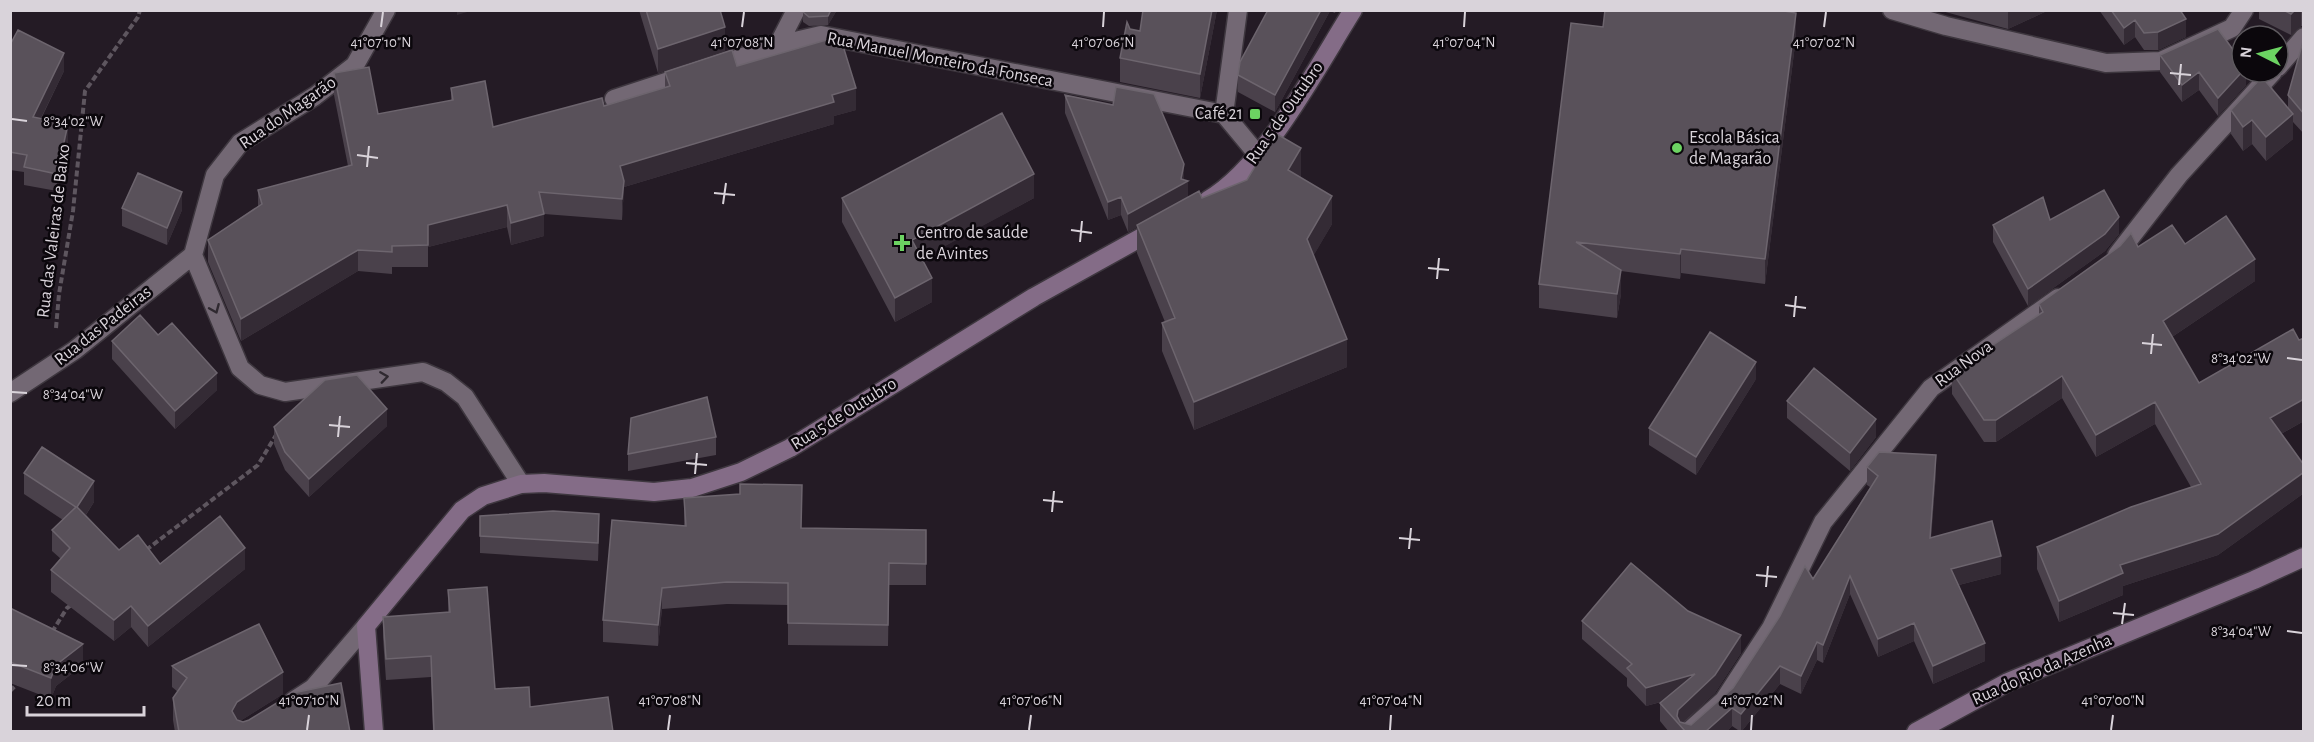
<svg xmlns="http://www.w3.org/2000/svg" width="2314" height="742" font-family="'Alegreya Sans',sans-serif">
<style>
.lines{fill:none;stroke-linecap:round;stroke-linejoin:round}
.street-casing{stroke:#3e373f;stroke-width:21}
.secondary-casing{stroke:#3e373f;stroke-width:21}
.path{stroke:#5e565f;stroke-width:4;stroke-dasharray:6 3;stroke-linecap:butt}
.street{stroke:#736874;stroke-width:18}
.secondary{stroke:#846c87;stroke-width:18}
.wall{fill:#4a414b}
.shaded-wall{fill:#342b35}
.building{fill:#59515a;stroke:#6d656e;stroke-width:1.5}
.oneway{stroke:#2f2930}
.ticks{fill:none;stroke:#d9d3da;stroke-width:2}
.poi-dot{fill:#6cd362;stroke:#0b070c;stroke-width:2}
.labels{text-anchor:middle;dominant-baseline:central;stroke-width:5;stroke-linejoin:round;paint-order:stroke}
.street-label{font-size:18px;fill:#d9d3da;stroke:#0b070c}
.poi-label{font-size:18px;fill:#d9d3da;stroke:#0b070c;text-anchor:start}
.ticks-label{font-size:15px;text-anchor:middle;fill:#d9d3da;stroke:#0b070c;stroke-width:5;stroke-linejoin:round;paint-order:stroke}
</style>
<rect width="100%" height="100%" fill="#241b25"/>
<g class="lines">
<defs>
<path id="street" d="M 1238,10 L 1224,114 L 1258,155
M 1892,10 L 1946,26 L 2106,63 L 2161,61 L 2232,28 L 2244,10
M 778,45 L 796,10
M 713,67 L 778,45 L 821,35 L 1224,114
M 2278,67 L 2304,37
M 614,99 L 687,75
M 193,255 L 240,368 L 260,385 L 285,392 L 423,372 L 446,382 L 465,397 L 521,484
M 193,255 L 215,175 L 240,143 L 315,96 L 355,65 L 386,10
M 2117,255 L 2179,175 L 2273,72
M 10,393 L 75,350 L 193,255
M 293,701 L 313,688 L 366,626
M 1688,732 L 1724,700 L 1771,628 L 1823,522 L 1931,388 L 2058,298"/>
<path id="secondary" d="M 1208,200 C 1265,167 1317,67 1353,10
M 374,732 L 366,626 L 462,510 L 483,496 L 521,484 L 544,483 L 654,492 L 692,488 L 741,472 L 790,448 L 1034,297 L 1158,228
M 1916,732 L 2008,682 L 2254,580 L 2304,557"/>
</defs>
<use href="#street" class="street-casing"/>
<use href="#secondary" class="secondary-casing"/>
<path class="path" d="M 56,328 L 59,294 L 73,211 L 85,91 L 138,17 L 140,10
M 146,550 L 258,465 L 276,435
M 52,632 L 67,608 L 73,604
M 10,691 L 18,683"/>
<use href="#street" class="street"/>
<use href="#secondary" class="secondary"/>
</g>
<path class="wall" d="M 639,10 L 720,10 L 725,51 L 658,73 Z
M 803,10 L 837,10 L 828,25 L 809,26 L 803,22 Z
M 1217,10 L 1200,98 L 1120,82 L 1120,58 L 1130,29 L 1140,31 Z
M 1268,10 L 1336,10 L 1335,13 L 1330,11 L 1275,112 L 1238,92 L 1238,75 Z
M 1938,10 L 2049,10 L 2008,29 Z
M 2099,10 L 2180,10 L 2186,37 L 2158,50 L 2144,50 L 2135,37 L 2124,45 Z
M 2259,10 L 2304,10 L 2304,27 L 2301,26 L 2291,35 L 2259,19 Z
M 1603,27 L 1796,37 L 1765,284 L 1681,273 L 1680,279 L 1621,271 L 1621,294 L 1617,318 L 1539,308 L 1539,284 Z
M 2304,38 L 2304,134 L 2293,122 L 2293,139 L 2266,161 L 2252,144 L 2243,151 L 2231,134 L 2231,110 L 2288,108 L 2288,95 Z
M 10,45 L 64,71 L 41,119 L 68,142 L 57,191 L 24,185 L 24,172 L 10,170 Z
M 2160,55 L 2246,72 L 2246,85 L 2218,116 L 2199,90 L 2182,102 L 2160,72 Z
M 737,66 L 856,110 L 834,116 L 834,124 L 624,187 L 622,220 L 544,214 L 544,236 L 511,245 L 507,227 L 428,247 L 428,267 L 392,267 L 392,274 L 358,271 L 241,341 L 208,262 L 208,240 L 258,206 L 258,190 L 348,166 L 334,95 L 334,73 L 378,114 L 451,101 L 451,88 L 493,127 L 604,106 L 665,88 L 665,72 Z
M 1065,95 L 1184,180 L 1188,197 L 1202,198 L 1301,176 L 1300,177 L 1332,224 L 1313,256 L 1347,367 L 1194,430 L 1162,351 L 1162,323 L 1165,322 L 1137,253 L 1137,227 L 1128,232 L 1121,215 L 1108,220 L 1065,113 Z
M 842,198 L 1034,198 L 922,258 L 932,302 L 895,322 L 842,222 Z
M 122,208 L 182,210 L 167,245 L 122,226 Z
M 2050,220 L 2119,234 L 2105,251 L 2028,306 L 1993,242 L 1993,225 Z
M 2185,244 L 2255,281 L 2172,337 L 2199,383 L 2304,338 L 2304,421 L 2281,434 L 2304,465 L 2304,493 L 2218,555 L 2123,586 L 2123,595 L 2059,622 L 2037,569 L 2037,547 L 2191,487 L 2155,424 L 2096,457 L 2062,398 L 1996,442 L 1984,442 L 1952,394 L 1952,372 L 2039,315 L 2039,304 L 2138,247 Z
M 158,335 L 217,390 L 175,429 L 112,359 L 112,341 Z
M 1756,379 L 1696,475 L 1649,445 L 1649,428 Z
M 1787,401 L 1876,437 L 1850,471 L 1787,418 Z
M 387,426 L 309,497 L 285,470 L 274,444 L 274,427 Z
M 716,437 L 716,455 L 628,471 L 628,454 Z
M 1867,467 L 1936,473 L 1931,537 L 2001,574 L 1959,585 L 1985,661 L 1933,684 L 1914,641 L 1878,657 L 1850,594 L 1823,663 L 1817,660 L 1801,694 L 1780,684 L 1741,732 L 1732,726 L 1726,732 L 1669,732 L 1660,721 L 1660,703 L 1661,702 L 1646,706 L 1627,686 L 1627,678 L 1582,639 L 1582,621 L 1688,611 L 1741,653 L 1715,693 L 1683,723 L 1691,725 L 1733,688 L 1813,579 L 1870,487 L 1867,485 Z
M 24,473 L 94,502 L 86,515 L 119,550 L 160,564 L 245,569 L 148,647 L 131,627 L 114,641 L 51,592 L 51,570 L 61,559 L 52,551 L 52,530 L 63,520 L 24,494 Z
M 684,498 L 802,528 L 926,530 L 926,585 L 889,585 L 888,646 L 788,645 L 788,605 L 727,604 L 662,609 L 658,646 L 603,642 L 603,620 L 684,526 Z
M 480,516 L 599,531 L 598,561 L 480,553 Z
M 448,590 L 495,689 L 530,707 L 613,732 L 433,732 L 431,677 L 386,680 L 383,638 L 383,617 L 448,612 Z
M 10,608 L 83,665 L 56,686 L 51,699 L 10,683 Z
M 172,666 L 283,694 L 240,721 L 350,732 L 175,732 L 173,720 L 173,698 L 178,692 L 172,687 Z"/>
<path class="shaded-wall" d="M 457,10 L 474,10 L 457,15 Z
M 831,10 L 837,10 L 828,25 L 828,16 Z
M 1212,10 L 1217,10 L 1200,98 L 1200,74 Z
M 1321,10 L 1330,11 L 1275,112 L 1275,95 Z
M 2010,10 L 2049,10 L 2008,29 L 2008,11 Z
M 2295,10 L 2301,10 L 2301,26 L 2291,35 L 2291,14 Z
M 1796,13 L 1796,37 L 1765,284 L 1765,259 Z
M 2186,19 L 2186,37 L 2158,50 L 2158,32 Z
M 2135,20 L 2135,37 L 2124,45 L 2124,28 Z
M 725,27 L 725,51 L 658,73 L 658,49 Z
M 64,53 L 64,71 L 33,134 L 33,117 Z
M 2199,72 L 2199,90 L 2182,102 L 2182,85 Z
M 2242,72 L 2246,72 L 2246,85 L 2218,116 L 2218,98 Z
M 856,88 L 856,110 L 834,116 L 834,124 L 624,187 L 622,220 L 622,199 L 620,166 L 832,95 Z
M 2293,114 L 2293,139 L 2266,161 L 2266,137 Z
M 2252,120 L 2252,144 L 2243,151 L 2243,127 Z
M 68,124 L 68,142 L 57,191 L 57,174 Z
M 1301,148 L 1301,176 L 1288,198 L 1288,170 Z
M 1184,164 L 1184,182 L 1188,181 L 1188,199 L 1128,232 L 1128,214 L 1181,179 Z
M 1034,174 L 1034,198 L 912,264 L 912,240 Z
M 182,192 L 182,210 L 167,245 L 167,228 Z
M 1332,196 L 1332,224 L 1307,267 L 1307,239 Z
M 1121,197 L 1121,215 L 1108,220 L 1108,202 Z
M 507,205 L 507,227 L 428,247 L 428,225 Z
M 544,214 L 544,236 L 511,245 L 511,223 Z
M 2119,217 L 2119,234 L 2105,251 L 2028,306 L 2028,289 Z
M 1681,249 L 1681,273 L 1680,279 L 1680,254 Z
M 358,250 L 358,271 L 241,341 L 241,319 Z
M 2255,259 L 2255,281 L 2163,343 L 2163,321 Z
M 1621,270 L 1621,294 L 1617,318 L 1617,294 Z
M 932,278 L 932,302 L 895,322 L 895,298 Z
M 1347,339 L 1347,367 L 1194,430 L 1194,402 Z
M 1756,362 L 1756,379 L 1696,475 L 1696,457 Z
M 217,373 L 217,390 L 175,429 L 175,411 Z
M 2062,376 L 2062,398 L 1996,442 L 1996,420 Z
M 2304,399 L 2304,421 L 2270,440 L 2270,418 Z
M 2155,402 L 2155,424 L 2096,457 L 2096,435 Z
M 387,409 L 387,426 L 309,497 L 309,479 Z
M 1876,419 L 1876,437 L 1850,471 L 1850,453 Z
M 1936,455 L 1936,473 L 1930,556 L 1930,538 Z
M 2304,472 L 2304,493 L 2218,555 L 2123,586 L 2123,595 L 2059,622 L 2059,601 L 2120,565 Z
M 94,481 L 94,502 L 77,528 L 77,507 Z
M 599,514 L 599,531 L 598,561 L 598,543 Z
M 245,548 L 245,569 L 148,647 L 148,626 Z
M 2001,556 L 2001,574 L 1951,587 L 1951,569 Z
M 1850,576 L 1850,594 L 1823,663 L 1823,645 Z
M 662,588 L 662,609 L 658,646 L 658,625 Z
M 131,606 L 131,627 L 114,641 L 114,620 Z
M 1914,623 L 1914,641 L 1878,657 L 1878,639 Z
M 1741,635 L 1741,653 L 1715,693 L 1680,725 L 1677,722 L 1678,710 Z
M 1817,642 L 1817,660 L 1801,694 L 1801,676 Z
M 1985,643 L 1985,661 L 1933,684 L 1933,666 Z
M 83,644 L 83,665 L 56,686 L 51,699 L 51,678 L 56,665 Z
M 1780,666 L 1780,684 L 1741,732 L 1741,714 Z
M 283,672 L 283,694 L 237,723 L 232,711 L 237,702 Z
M 1695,674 L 1695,692 L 1646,706 L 1646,688 Z
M 1732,708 L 1732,726 L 1726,732 L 1705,732 Z"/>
<path class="building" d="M 646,10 L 720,10 L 725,27 L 658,49 Z
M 803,10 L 831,10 L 828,16 L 809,17 L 803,12 Z
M 1143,10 L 1212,10 L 1200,74 L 1120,58 L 1127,22 L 1130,29 L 1140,31 Z
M 1268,10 L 1321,10 L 1275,95 L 1238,75 L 1240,62 Z
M 1605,10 L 1778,10 L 1796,13 L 1765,259 L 1681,249 L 1680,254 L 1576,242 L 1621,270 L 1617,294 L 1539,284 L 1571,23 L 1603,27 Z
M 2111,10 L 2180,10 L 2186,19 L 2158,32 L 2144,33 L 2135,20 L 2124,28 Z
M 2283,10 L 2295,10 L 2291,14 Z
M 2218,29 L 2242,62 L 2242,72 L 2218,98 L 2199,72 L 2182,85 L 2160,55 Z
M 18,30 L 64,53 L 33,117 L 68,124 L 57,174 L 24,167 L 27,155 L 10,152 L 10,45 Z
M 840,36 L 856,88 L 832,95 L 834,102 L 620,166 L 624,181 L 622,199 L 539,192 L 544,214 L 511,223 L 507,205 L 428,225 L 428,245 L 392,246 L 392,252 L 358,250 L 241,319 L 208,240 L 262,204 L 258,190 L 352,165 L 334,73 L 369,67 L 378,114 L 453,100 L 451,88 L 485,81 L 493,127 L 602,98 L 604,106 L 670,86 L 665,72 L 732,50 L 737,66 Z
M 2304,38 L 2304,114 L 2288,95 Z
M 2262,77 L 2293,114 L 2266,137 L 2252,120 L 2243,127 L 2231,110 Z
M 1116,87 L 1154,94 L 1184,164 L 1181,179 L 1188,181 L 1128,214 L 1121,197 L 1108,202 L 1065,95 L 1113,105 Z
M 1002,113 L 1034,174 L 912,240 L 932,278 L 895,298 L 842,198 Z
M 1275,133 L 1301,148 L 1288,170 L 1332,196 L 1307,239 L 1347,339 L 1194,402 L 1162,323 L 1175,318 L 1137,225 L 1199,191 L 1202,198 L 1247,180 Z
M 138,173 L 182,192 L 167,228 L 122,208 Z
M 2104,190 L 2119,217 L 2105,234 L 2028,289 L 1993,225 L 2043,197 L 2050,220 Z
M 2226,216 L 2255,259 L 2163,321 L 2199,383 L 2293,329 L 2299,340 L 2304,338 L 2304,399 L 2270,418 L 2304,465 L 2304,472 L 2218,534 L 2120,565 L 2123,573 L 2059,601 L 2037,547 L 2131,507 L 2201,484 L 2155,402 L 2096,435 L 2062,376 L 1996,420 L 1984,420 L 1952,372 L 2043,312 L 2039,304 L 2120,246 L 2131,233 L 2138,247 L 2172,225 L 2185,244 Z
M 140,315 L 158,335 L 172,323 L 217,373 L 175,411 L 112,341 Z
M 1710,332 L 1756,362 L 1696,457 L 1649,428 Z
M 1814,368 L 1876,419 L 1850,453 L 1787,401 Z
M 357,375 L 387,409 L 309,479 L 285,452 L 274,427 L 325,380 Z
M 707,397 L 716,437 L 628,454 L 631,418 Z
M 42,447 L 94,481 L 77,507 L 119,550 L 138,535 L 160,564 L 220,516 L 245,548 L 148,626 L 131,606 L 114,620 L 51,570 L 70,548 L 52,530 L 76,507 L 24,473 Z
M 1879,452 L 1936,455 L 1930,538 L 1992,521 L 2001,556 L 1951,569 L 1985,643 L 1933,666 L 1914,623 L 1878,639 L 1850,576 L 1823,645 L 1817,642 L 1801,676 L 1780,666 L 1741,714 L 1732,708 L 1705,732 L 1684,732 L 1685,731 L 1660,703 L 1695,674 L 1646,688 L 1627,668 L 1632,664 L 1582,621 L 1631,563 L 1688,611 L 1741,635 L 1715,675 L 1678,710 L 1677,716 L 1680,722 L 1691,725 L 1733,688 L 1780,616 L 1805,566 L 1813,579 L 1878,476 L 1867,467 Z
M 740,484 L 802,485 L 801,528 L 926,530 L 926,564 L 889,563 L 888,625 L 788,623 L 788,583 L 727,582 L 662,588 L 658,625 L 603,620 L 612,520 L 686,526 L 684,498 L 740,494 Z
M 553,511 L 599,514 L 598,543 L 480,536 L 480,516 Z
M 487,587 L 495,689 L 529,687 L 530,707 L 608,697 L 613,732 L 434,732 L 431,656 L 386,659 L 383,617 L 450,612 L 448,590 Z
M 10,608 L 83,644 L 56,665 L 51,678 L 10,662 Z
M 259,624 L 283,672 L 237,702 L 232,711 L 237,720 L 243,722 L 249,720 L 293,693 L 341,683 L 350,732 L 179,732 L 173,698 L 187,678 L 172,666 Z"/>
<defs><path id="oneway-chevron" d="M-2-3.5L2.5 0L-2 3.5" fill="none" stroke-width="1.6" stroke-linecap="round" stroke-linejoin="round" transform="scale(1.5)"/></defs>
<g class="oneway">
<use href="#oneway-chevron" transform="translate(215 309) rotate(67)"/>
<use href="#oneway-chevron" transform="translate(384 377) rotate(-8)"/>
</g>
<path class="ticks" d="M 381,27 L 383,12M 742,27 L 744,12M 1103,27 L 1104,12M 1464,27 L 1465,12M 1824,27 L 1826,12M 2170,73 L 2191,75M 2179,85 L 2181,64M 12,119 L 27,121M 357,155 L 378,158M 367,167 L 369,146M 714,193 L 735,195M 723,204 L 726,183M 1071,230 L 1092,233M 1080,242 L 1082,221M 1428,268 L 1449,270M 1437,279 L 1439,258M 1785,305 L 1806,308M 1794,317 L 1796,296M 2142,343 L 2162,345M 2151,354 L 2153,334M 2287,358 L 2302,360M 12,392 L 27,393M 329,425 L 350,427M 338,437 L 340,416M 686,463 L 707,465M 695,474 L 697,453M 1043,500 L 1063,502M 1052,512 L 1054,491M 1399,538 L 1420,540M 1409,549 L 1411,528M 1756,575 L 1777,577M 1766,587 L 1768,566M 2113,613 L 2134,615M 2122,624 L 2125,603M 2287,631 L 2302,633M 12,665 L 27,666M 307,730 L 309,715M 668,730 L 670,715M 1029,730 L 1031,715M 1390,730 L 1391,715M 1751,730 L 1752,715M 2111,730 L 2113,715"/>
<g class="poi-dot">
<rect x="1249" y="108" width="12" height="12" rx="3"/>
<circle cx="1677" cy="148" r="6"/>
<path d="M899 234h6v6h6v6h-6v6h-6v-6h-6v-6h6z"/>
</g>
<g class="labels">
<g class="street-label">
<text transform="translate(940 60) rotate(11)">Rua Manuel Monteiro da Fonseca</text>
<text transform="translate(288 113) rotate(-35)">Rua do Magarão</text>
<text transform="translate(1285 113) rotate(-55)">Rua 5 de Outubro</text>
<text transform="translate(54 231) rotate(-83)">Rua das Valeiras de Baixo</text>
<text transform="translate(103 326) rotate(-38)">Rua das Padeiras</text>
<text transform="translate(1964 364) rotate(-36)">Rua Nova</text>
<text transform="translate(844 414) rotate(-32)">Rua 5 de Outubro</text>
<text transform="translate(2042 670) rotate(-24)">Rua do Rio da Azenha</text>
</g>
<g class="poi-label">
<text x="1243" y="114" text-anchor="end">Café 21</text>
<text x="1689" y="138">Escola Básica<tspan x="1689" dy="21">de Magarão</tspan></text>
<text x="916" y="233">Centro de saúde<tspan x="916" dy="21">de Avintes</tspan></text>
</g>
</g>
<g class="ticks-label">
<text x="381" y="47">41°07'10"N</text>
<text x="742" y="47">41°07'08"N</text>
<text x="1103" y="47">41°07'06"N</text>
<text x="1464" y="47">41°07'04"N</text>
<text x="1824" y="47">41°07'02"N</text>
<text x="73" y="126">8°34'02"W</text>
<text x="2241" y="363">8°34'02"W</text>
<text x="73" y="399">8°34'04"W</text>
<text x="2241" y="636">8°34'04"W</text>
<text x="73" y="672">8°34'06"W</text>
<text x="309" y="705">41°07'10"N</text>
<text x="670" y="705">41°07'08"N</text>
<text x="1031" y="705">41°07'06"N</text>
<text x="1391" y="705">41°07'04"N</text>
<text x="1752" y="705">41°07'02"N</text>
<text x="2113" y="705">41°07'00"N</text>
</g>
<rect width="2314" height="742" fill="none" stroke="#d9d3da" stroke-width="24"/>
<g transform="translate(2260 54) rotate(276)"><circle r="28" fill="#0b070c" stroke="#5d595e" stroke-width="1.5"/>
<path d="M0-4.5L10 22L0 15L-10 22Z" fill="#6cd362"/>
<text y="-9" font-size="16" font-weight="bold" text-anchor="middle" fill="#d9d3da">N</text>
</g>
<path d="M27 706v9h117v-9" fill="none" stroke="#d9d3da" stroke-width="3"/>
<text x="36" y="706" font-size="18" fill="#d9d3da" stroke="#0b070c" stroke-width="4.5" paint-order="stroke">20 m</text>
</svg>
